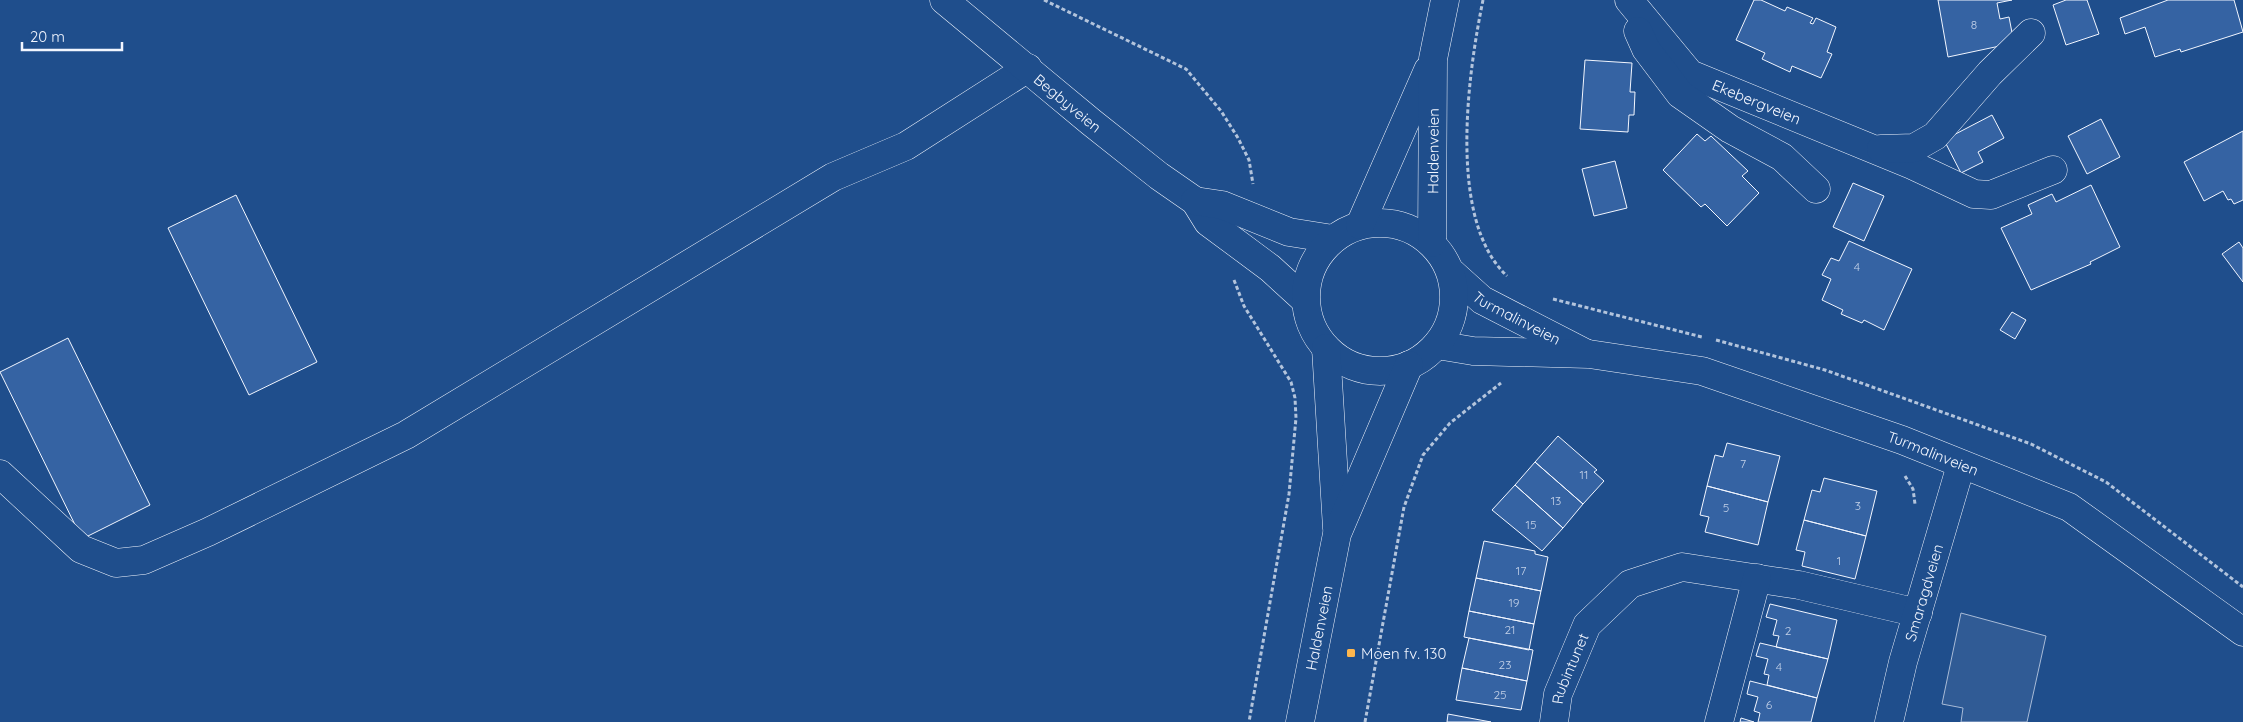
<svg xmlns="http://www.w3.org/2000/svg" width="2243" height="722" font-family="Quicksand,sans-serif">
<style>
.parking{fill:#305b95;stroke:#a8bbd7}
.building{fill:#3563a3;stroke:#f2f6ff}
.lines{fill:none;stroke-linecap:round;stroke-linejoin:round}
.minor-casing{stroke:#f2f6ff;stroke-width:29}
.major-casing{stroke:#f2f6ff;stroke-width:29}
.path{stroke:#b3c4dc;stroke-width:3;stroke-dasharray:4 2.5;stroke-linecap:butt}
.minor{stroke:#1f4e8c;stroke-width:28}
.major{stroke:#1f4e8c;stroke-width:28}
.poi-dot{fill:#ffb74d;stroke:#1f4e8c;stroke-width:2}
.labels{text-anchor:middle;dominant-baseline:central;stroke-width:4;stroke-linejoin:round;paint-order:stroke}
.number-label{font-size:12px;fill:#c3d1e8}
.street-label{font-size:15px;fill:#f2f6ff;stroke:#1f4e8c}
.poi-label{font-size:15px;fill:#f2f6ff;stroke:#1f4e8c;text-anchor:start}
</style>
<rect width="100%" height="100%" fill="#1f4e8c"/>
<path class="parking" d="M 1961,613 L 2046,636 L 2027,722 L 1961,722 L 1963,708 L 1942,704 Z"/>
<path class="building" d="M 1754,0 L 1761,0 L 1785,11 L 1787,7 L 1813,18 L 1810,23 L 1813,24 L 1816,18 L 1836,27 L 1827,52 L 1832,54 L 1821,78 L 1792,66 L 1790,72 L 1762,59 L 1765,53 L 1736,40 Z
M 1938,0 L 2012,0 L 1997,3 L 2000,19 L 2009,17 L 2014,43 L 1948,57 Z
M 2066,0 L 2087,0 L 2099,34 L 2066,45 L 2053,5 Z
M 2168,0 L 2234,0 L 2243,32 L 2181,52 L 2180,49 L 2155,57 L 2145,27 L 2125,34 L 2120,18 Z
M 1585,60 L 1632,63 L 1630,92 L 1635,92 L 1634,115 L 1629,115 L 1628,132 L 1580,129 Z
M 1992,115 L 2004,138 L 1978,152 L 1983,162 L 1961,173 L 1944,140 Z
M 2101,119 L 2120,157 L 2087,174 L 2068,136 Z
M 2243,131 L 2243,200 L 2234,204 L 2231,199 L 2228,200 L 2223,191 L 2204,201 L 2184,162 Z
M 1697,134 L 1705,141 L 1711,136 L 1748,171 L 1742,176 L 1759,193 L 1727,226 L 1705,204 L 1701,207 L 1663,170 Z
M 1615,161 L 1627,208 L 1594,216 L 1582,169 Z
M 1853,183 L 1884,196 L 1864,241 L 1833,227 Z
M 2091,185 L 2120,247 L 2090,262 L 2091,264 L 2031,290 L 2001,228 L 2032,214 L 2028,205 L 2052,194 L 2056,202 Z
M 236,195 L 317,362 L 249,395 L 168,228 Z
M 1849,241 L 1912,269 L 1884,330 L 1864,320 L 1862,323 L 1841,314 L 1843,310 L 1822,300 L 1831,279 L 1822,275 L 1831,258 L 1839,261 Z
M 2239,242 L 2243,248 L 2243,282 L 2222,254 Z
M 2012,312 L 2026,320 L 2015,339 L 2000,330 Z
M 68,338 L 150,505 L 82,539 L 0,372 Z
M 1558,436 L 1597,470 L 1594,472 L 1604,481 L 1583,504 L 1535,462 Z
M 1727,443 L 1780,456 L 1768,502 L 1707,486 L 1715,455 L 1723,457 Z
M 1535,462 L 1583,504 L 1563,528 L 1515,485 Z
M 1824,478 L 1877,491 L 1866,536 L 1804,520 L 1812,490 L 1820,492 Z
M 1515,485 L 1563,528 L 1542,551 L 1492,510 Z
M 1707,486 L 1768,502 L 1758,545 L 1705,532 L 1709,517 L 1700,515 Z
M 1804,520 L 1866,536 L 1855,579 L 1802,566 L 1805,552 L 1796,550 Z
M 1484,541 L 1535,551 L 1535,554 L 1548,557 L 1541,591 L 1476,578 Z
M 1476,578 L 1541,591 L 1534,624 L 1469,611 Z
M 1770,604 L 1837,620 L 1828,659 L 1776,647 L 1779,636 L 1773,635 L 1777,620 L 1766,617 Z
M 1469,611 L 1534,624 L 1529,650 L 1464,637 Z
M 1469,638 L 1533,650 L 1527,681 L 1462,668 Z
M 1760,643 L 1828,659 L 1817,698 L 1767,685 L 1769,675 L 1764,674 L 1768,659 L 1756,656 Z
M 1462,668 L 1527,681 L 1521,710 L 1456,700 Z
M 1750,681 L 1817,698 L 1811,722 L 1758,722 L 1760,713 L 1754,711 L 1758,697 L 1747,694 Z
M 1448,714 L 1491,722 L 1447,722 Z
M 1741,718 L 1754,722 L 1740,722 Z"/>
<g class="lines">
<defs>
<g id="minor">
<path id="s1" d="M 1629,0 L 1690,74 L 1912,165 L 1974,194 L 1991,195 L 2053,170"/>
<path d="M 1638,31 L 1646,49 L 1680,94 L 1730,129 L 1782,157 L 1816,189"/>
<path d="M 1881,149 L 1914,148 L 1935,136 L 1990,73 L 2031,33"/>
<path id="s2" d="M 1451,272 L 1482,300 L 1585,353"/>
<path id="s3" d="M 1437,345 L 1473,351 L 1589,354 L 1702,371 L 1902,440 L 2069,507 L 2243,632"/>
<path d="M 0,474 L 81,549 L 116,563 L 144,560 L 208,532 L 406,435 L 833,177 L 906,146 L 1028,68"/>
<path id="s4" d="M 1554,722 L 1558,694 L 1587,625 L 1630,584 L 1682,567 L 1799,585 L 1918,613"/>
<path d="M 1719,722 L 1757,578"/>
<path id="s5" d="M 1889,722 L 1903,662 L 1961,465"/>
</g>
<g id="major">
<path id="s6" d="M 944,0 L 1091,122 L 1159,176 L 1195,201 L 1208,222 L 1270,268 L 1305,300"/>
<path d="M 1195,201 L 1222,205 L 1289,232 L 1333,239"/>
<circle cx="1380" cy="297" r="74"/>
<path d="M 1360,225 L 1428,70"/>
<path id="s7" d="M 1432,243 L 1433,59 L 1445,0"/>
<path d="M 1326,348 L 1337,528"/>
<path id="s8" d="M 1300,722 L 1337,534 L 1409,365"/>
</g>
</defs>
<use href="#minor" class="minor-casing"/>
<use href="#major" class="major-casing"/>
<path class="path" d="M 1044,0 L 1186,69 L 1221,111 L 1238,138 L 1249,160 L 1253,184
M 1483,0 C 1468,73 1447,220 1507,276
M 1234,280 L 1244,306 L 1291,382 L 1295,398 L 1296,418 L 1289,494 L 1249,722
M 1553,299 L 1702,337
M 1716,340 L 1825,370 L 2031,444 L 2106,482 L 2243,587
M 1905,476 L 1913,489 L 1915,504
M 1365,722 L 1404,507 L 1423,455 L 1450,423 L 1501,383"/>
<use href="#minor" class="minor"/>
<use href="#major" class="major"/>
</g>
<rect class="poi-dot" x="1346" y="648" width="10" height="10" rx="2.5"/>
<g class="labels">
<g class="number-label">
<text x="1974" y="24">8</text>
<text x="1857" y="266">4</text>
<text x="1743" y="463">7</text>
<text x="1584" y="474">11</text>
<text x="1556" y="500">13</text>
<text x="1858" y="505">3</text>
<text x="1726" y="507">5</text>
<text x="1531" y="524">15</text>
<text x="1839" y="560">1</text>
<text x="1521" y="570">17</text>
<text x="1514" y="602">19</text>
<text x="1510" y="629">21</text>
<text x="1788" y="630">2</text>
<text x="1505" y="664">23</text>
<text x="1779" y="666">4</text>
<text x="1500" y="694">25</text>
<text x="1769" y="704">6</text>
</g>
<g class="street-label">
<text stroke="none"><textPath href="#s1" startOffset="168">Ekebergveien</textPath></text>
<text stroke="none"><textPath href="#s6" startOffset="161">Begbyveien</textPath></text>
<text stroke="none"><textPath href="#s7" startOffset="92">Haldenveien</textPath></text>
<text stroke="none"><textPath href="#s2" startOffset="81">Turmalinveien</textPath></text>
<text stroke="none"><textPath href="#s3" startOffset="512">Turmalinveien</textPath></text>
<text stroke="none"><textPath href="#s5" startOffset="134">Smaragdveien</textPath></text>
<text stroke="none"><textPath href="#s8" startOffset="96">Haldenveien</textPath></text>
<text stroke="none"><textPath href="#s4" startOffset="56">Rubintunet</textPath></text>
</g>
<g class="poi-label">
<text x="1361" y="653">Moen fv. 130</text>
</g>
</g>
<path d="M22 42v8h100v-8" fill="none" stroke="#f2f6ff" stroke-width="2.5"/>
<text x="30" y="42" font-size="15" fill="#f2f6ff" stroke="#1f4e8c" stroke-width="4" paint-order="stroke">20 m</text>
</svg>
